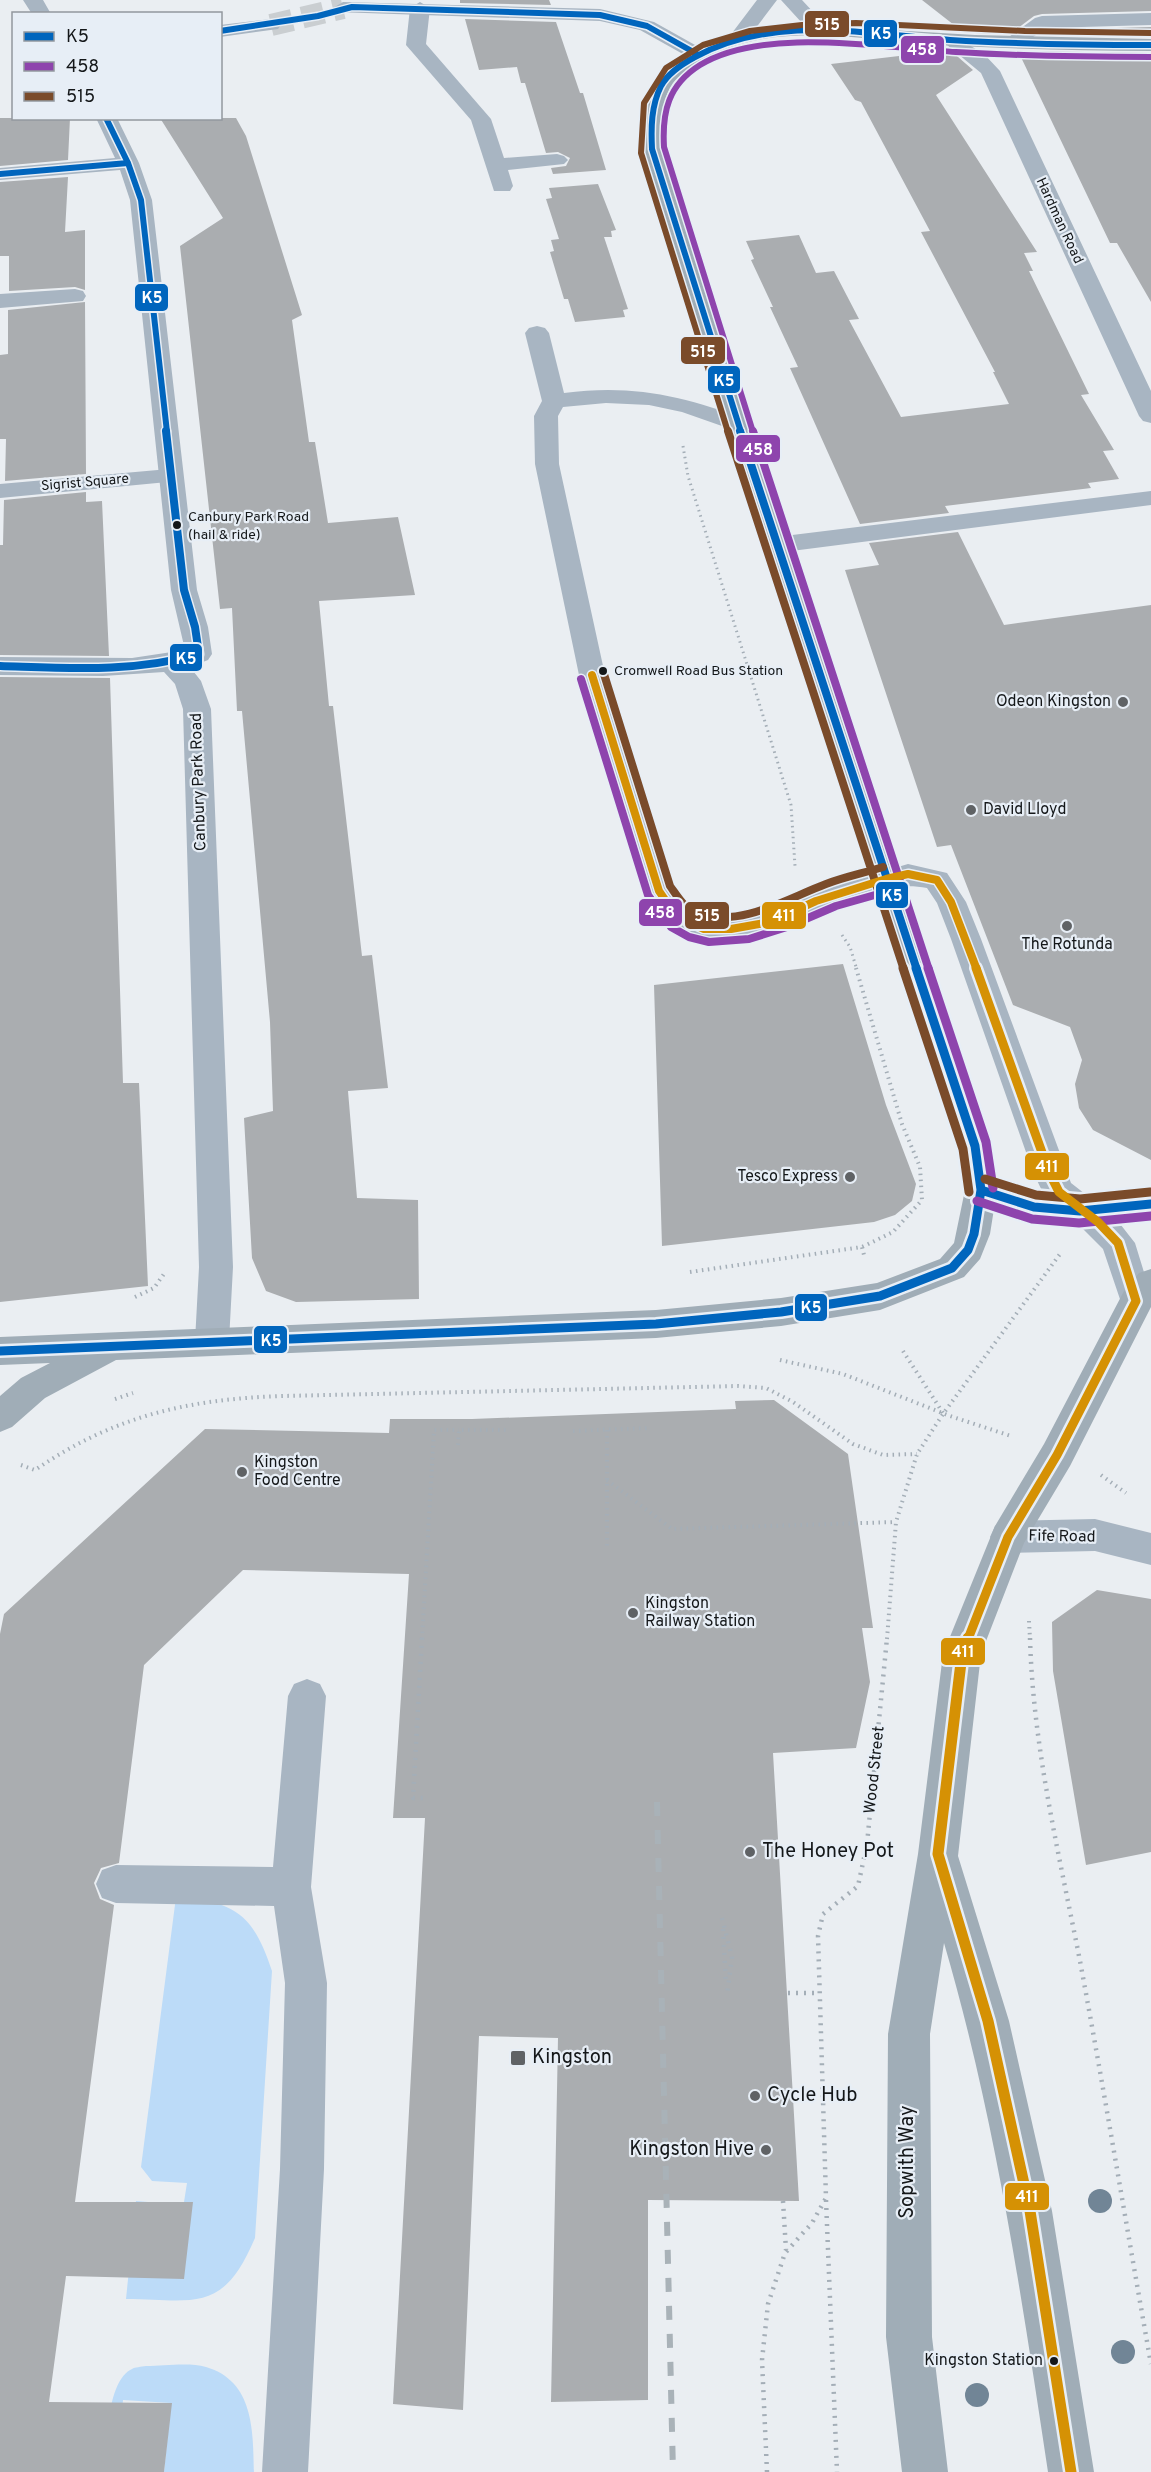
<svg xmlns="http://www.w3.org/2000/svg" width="1151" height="2472" font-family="Overpass,sans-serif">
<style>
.green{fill:#bcdbf8}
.building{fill:#aaadb0}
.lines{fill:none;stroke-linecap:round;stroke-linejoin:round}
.street-tunnel{stroke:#caced1;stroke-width:22;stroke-dasharray:22 10;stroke-linecap:butt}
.path-far2{stroke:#a4aeb7;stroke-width:3;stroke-dasharray:1.5 4;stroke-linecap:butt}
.path-far1{stroke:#a4aeb7;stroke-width:4;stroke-dasharray:1.5 4.5;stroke-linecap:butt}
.path{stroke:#a4aeb7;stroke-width:4.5;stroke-dasharray:2 6;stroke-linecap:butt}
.lane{fill:#a8b5c2;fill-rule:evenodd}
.street{fill:#a8b5c2;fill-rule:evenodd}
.primary{fill:#a0adb7;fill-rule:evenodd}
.rail{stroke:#a9b2b8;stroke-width:6;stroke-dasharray:14 14;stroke-linecap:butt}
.bus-1-far2-casing{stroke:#e7eef6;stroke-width:9}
.bus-1-far1-casing{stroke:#e7eef6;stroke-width:11}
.bus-1-casing{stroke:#e7eef6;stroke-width:14}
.bus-2-far2-casing{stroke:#e7eef6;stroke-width:9}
.bus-2-far1-casing{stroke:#e7eef6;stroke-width:11}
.bus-2-casing{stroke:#e7eef6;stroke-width:14}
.bus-3-far2-casing{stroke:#e7eef6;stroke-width:9}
.bus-3-far1-casing{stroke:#e7eef6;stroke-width:11}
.bus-3-casing{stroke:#e7eef6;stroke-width:14}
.bus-4-far2-casing{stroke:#e7eef6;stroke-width:11}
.bus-4-far1-casing{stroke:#e7eef6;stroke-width:14}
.bus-4-casing{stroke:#e7eef6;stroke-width:16}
.bus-1-far2{stroke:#0065bd;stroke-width:6}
.bus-1-far1{stroke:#0065bd;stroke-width:8}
.bus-1{stroke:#0065bd;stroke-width:9}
.bus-2-far2{stroke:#8e44ad;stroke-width:6}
.bus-2-far1{stroke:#8e44ad;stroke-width:8}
.bus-2{stroke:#8e44ad;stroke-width:9}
.bus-3-far2{stroke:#7a4b2a;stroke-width:6}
.bus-3-far1{stroke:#7a4b2a;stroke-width:8}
.bus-3{stroke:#7a4b2a;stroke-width:9}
.bus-4-far2{stroke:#d59104;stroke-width:8}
.bus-4-far1{stroke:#d59104;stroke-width:9}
.bus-4{stroke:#d59104;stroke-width:11}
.tree{fill:#718596}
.bus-dot{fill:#141719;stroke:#e7eef6;stroke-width:2}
.poi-dot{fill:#5f6265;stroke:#e7eef6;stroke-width:2}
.labels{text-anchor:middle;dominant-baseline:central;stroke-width:4.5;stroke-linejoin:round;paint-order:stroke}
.far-street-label{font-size:14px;fill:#141719;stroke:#e7eef6}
.bus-label{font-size:14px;fill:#141719;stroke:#e7eef6;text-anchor:start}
.poi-label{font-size:16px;fill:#141719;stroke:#e7eef6;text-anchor:start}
.street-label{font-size:16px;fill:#141719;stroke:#e7eef6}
.near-bus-label{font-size:16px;fill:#141719;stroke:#e7eef6;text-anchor:end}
.near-poi-label{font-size:20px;fill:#141719;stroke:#e7eef6;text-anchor:start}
.near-street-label{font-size:20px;fill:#141719;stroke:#e7eef6}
.line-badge{stroke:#e7eef6;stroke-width:2}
.badge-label{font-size:16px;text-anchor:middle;font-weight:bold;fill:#fff}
</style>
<rect width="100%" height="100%" fill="#eaeef2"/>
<path class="green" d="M 176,1897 C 236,1902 253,1914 272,1971 L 255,2238 C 223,2313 197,2300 126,2299 L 136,2201 L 148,2202 L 139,2277 L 193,2202 L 184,2202 L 187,2183 L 152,2181 L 141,2167 Z
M 146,2366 C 164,2366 189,2362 206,2367 C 254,2381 253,2431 254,2472 L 164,2472 L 171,2403 L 123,2400 L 117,2472 L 104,2472 C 107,2446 106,2381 132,2369 C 135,2367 141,2367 146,2366 Z"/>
<path class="building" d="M 460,0 L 549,0 L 551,5 L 460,3 Z
M 922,0 L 1151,0 L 1151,11 L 1042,14 L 1034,16 L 1010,34 L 975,33 L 963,32 Z
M 465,19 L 556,22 L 580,93 L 583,93 L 606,170 L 553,174 L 551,168 L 566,166 L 570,158 L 558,152 L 546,153 L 525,83 L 521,83 L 517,67 L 479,70 Z
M 1151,27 L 1151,37 L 1041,34 L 1048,30 Z
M 950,50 L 973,70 L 936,95 L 1037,252 L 1024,253 L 1033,271 L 1029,271 L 1089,394 L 1081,395 L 1114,450 L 1103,451 L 1119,479 L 1088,483 L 1091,488 L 945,506 L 949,513 L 860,524 L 790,368 L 798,367 L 770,307 L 773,307 L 751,260 L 754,259 L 746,241 L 799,235 L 816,273 L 834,271 L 859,319 L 849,320 L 901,417 L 1009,404 L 993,372 L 995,372 L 921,232 L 930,231 L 861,102 L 855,100 L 831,64 Z
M 1018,51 L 1151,53 L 1151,302 L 1117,243 L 1110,243 Z
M 0,118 L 70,118 L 68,160 L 0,166 Z
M 160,118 L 236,118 L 246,136 L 302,315 L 292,320 L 309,442 L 315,442 L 328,523 L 398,517 L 415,595 L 319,601 L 329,706 L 333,706 L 362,956 L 372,955 L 388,1088 L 348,1091 L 357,1198 L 418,1200 L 419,1299 L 296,1302 L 266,1291 L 252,1258 L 244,1118 L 273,1111 L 270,1022 L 242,711 L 237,711 L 232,608 L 220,609 L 180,246 L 223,218 Z
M 68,177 L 65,232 L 85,230 L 85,290 L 75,287 L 9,291 L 9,256 L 0,256 L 0,182 Z
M 598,184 L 616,230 L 611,231 L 612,237 L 604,237 L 628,309 L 623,310 L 625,317 L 575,322 L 568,299 L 564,299 L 550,252 L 554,251 L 551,240 L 559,239 L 546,199 L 552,198 L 549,188 Z
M 85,302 L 86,474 L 5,481 L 6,439 L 0,439 L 0,355 L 8,354 L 8,310 Z
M 86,492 L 86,502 L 102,501 L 109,656 L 0,655 L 0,545 L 3,545 L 4,500 Z
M 958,532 L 1004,625 L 1151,605 L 1151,1160 L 1093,1130 L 1079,1108 L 1075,1084 L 1082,1060 L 1070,1027 L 1013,1005 L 951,845 L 937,847 L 845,570 L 879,565 L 869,543 Z
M 0,677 L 110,678 L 123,1083 L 139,1083 L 148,1286 L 0,1302 Z
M 843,964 L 886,1105 L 916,1184 L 912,1201 L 895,1215 L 874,1222 L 662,1246 L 654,985 Z
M 774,1400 L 848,1454 L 873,1628 L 862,1628 L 870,1682 L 856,1748 L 773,1753 L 799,2201 L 648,2200 L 648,2400 L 551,2402 L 558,2038 L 479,2036 L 463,2410 L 393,2404 L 425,1818 L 393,1818 L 409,1574 L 243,1570 L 144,1665 L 119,1863 L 101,1868 L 94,1883 L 100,1899 L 114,1905 L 75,2202 L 193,2202 L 184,2279 L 66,2276 L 49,2402 L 172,2403 L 164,2472 L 0,2472 L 0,1634 L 4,1614 L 205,1429 L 389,1433 L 390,1419 L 472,1419 L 736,1409 L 735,1401 Z
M 1097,1590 L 1151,1599 L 1151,1852 L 1086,1865 L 1053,1671 L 1052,1622 Z"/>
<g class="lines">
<path class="street-tunnel" d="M 271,25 L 343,8"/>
<path class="path-far2" d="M 683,446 L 688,476 L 791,805 L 795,866
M 842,935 L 850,947 L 857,970"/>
<path class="path-far1" d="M 856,968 L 902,1124 L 920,1167 L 922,1200 L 893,1232 L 862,1247
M 690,1272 L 862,1247 L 864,1255
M 135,1297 L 154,1288 L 166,1271
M 903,1351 L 943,1413
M 780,1360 L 843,1374 L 950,1416 L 1011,1436
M 115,1399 L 133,1393
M 607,1430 L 607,1549
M 573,1431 L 650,1428
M 458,1445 L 459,1430 L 506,1430
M 21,1465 L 35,1470 C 114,1416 188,1399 283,1396 L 738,1386 L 766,1388 L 793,1402 L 853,1444 L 883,1455 L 917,1454
M 1101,1475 L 1126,1493
M 607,1480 L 672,1529 L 896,1522
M 1029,1621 L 1030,1639
M 422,1639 L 434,1430 L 459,1430
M 887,1639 L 896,1522 L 917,1454 L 943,1414 L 1060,1254"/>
<path class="path" d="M 422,1638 L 413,1798 L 426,1798
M 1030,1638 C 1033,1747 1059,1854 1080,1961 C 1105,2095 1127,2230 1151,2364
M 722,1918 L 732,1957 L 727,1995
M 723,1929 L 726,1985
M 788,1993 L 819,1993
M 826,2200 L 837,2472
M 783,2201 L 786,2250
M 767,2472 L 762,2360 L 768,2304 L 785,2253 L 812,2223 L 826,2198 L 818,1936 L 823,1914 L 858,1886 L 867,1844 L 887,1638"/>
<path class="lane" d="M 420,2 L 430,8 L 426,44 L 491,119 L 504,158 L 557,154 L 564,156 L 568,160 L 564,164 L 508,170 L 513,186 L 510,191 L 494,191 L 471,120 L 406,45 L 410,8 Z
M 1151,13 L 1151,25 L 1047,28 L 1019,46 L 1005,46 L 1002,42 L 1035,18 L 1042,16 Z
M 75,289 L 83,291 L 86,296 L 83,301 L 0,308 L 0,294 Z
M 537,326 L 545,328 L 549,333 L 564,393 C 633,384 683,396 748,420 L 751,425 L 748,430 L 739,432 L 682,412 L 649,405 L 606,403 L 563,407 L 558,416 L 559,464 L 605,675 L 673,889 L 687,910 L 708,919 L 731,919 L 764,913 L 806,894 L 908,864 L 947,873 L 966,902 L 981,939 L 1071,1183 L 1089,1197 L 1151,1191 L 1151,1217 L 1117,1220 L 1135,1243 L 1151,1295 L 1148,1311 L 1136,1315 L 1124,1311 L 1103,1249 L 1077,1223 L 1034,1220 L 970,1199 L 965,1190 L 970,1181 L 981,1177 L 1044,1195 L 1033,1172 L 951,939 L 937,903 L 927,888 C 848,872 765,969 684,932 C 679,930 672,928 667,925 C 660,919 654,906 649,898 L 579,675 L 535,464 L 534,416 L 542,401 L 525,333 L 529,328 Z
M 169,469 L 178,471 L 181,476 L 178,481 L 0,498 L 0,484 Z
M 307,1679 L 320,1684 L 326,1696 L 311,1887 L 327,1983 L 324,2169 L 308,2472 L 262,2472 L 280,2169 L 285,1983 L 274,1906 L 116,1903 L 102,1898 L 96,1884 L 102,1870 L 116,1865 L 273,1867 L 288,1696 L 294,1684 Z"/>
<path class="street" d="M 23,0 L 43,0 L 51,14 L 32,14 Z
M 757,0 L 777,0 L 746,41 L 732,41 L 729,37 Z
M 781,0 L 802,0 L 827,27 L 830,31 L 827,35 L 813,35 Z
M 343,2 L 600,9 L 654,22 L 704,50 L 707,54 L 704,58 L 690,58 L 640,30 L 600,21 L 336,12 L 333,8 Z
M 271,19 L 281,25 L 278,29 L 220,37 L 220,25 Z
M 951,34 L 984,54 L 1000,71 L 1151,391 L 1151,423 L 1143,421 L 1139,416 L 981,73 L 941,40 L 944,36 Z
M 96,118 L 117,118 L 139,163 L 152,200 L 197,590 L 208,627 L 212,654 L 208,660 L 190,667 L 201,681 L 211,709 L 233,1267 L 229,1341 L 224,1351 L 212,1355 L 200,1351 L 195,1341 L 199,1267 L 183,709 L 175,684 L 164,672 L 103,676 L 0,675 L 0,657 L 132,658 L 185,650 L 171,590 L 130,200 L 120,170 L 0,180 L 0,168 L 115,158 Z
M 1151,491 L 1151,505 L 776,553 L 767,550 L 763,545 L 767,540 L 776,537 Z
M 1095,1519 L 1151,1533 L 1151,1565 L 1095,1551 L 1008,1553 L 995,1548 L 990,1537 L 995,1526 L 1008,1521 Z"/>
<path class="primary" d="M 805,25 L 975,35 L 1151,39 L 1151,51 C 1086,51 1021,49 956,46 C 872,43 769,14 694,66 C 687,71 679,75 673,83 C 660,101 662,128 663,149 L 789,545 L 991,1146 L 997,1190 L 990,1234 L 980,1259 L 964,1277 L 880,1310 L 781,1326 L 656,1338 L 116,1360 L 45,1398 L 12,1427 L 0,1432 L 0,1396 L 21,1378 L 50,1363 L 0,1365 L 0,1337 L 656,1310 L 781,1298 L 877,1283 L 940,1259 L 954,1243 L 965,1190 L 959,1146 L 763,545 L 641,149 C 641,129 641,108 649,90 C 673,37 755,28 805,25 Z
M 1151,1269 L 1151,1307 L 1070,1466 L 1024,1543 L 981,1654 L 958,1856 L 1009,2021 L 1052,2211 L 1094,2472 L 1048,2472 C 1021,2293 995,2117 944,1943 L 930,2034 L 932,2337 L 948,2472 L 902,2472 L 886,2337 L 888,2034 L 918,1854 L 943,1654 L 995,1526 L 1044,1444 L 1124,1291 L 1139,1273 Z"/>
<path class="rail" d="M 657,1802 L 673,2472"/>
<defs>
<path id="bus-1-far2" d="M 220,31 L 318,16 L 352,7 L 600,15 L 647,26 L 697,54
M 106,118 L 128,163 L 141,200 L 167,432
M 0,174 L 128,163
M 741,432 L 652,149 C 651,128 651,106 661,86 C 668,73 682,64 695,57 C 775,14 864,34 950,40 C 1017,44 1084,45 1151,45"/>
<path id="bus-1-far1" d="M 740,431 L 917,970
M 0,666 C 67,668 133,673 199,654 L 195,627 L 184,590 L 166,431"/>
<path id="bus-1" d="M 981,1190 L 1034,1207 L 1080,1211 L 1151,1204
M 0,1351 L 656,1324 L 781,1312 L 880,1296 L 952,1268 L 968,1250 L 974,1234 L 981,1190 L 975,1146 L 916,968"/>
<path id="bus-2-far2" d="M 753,432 L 664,147 C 662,112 668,85 700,65 C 764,26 883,48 956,52 C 1021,56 1086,57 1151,57"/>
<path id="bus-2-far1" d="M 753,431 L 929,970
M 581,679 L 648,895 L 671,927 L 689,937 L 709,942 L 749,939 L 787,927 L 836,906 L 889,891"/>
<path id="bus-2" d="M 928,968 L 986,1142 L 993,1188
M 977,1201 L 1032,1219 L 1079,1223 L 1151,1216"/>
<path id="bus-3-far2" d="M 728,432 L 641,153 L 644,103 L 666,68 L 703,45 L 750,31 L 802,25 L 856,23 L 1025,31 L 1151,33"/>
<path id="bus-3-far1" d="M 728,431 L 904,970
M 603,671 L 670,886 C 678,897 685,910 699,914 C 742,927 786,899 826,884 C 844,877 864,873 883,867"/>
<path id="bus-3" d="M 903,968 L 963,1149 L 969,1192
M 985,1179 L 1036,1195 L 1080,1199 L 1150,1192"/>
<path id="bus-4-far2" d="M 592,675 L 659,891 L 677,917 L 704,929 L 731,929 L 770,922 L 816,901 L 886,879 L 908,874 L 937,880 L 951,902 L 977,970"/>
<path id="bus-4-far1" d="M 968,1639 L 1008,1537 L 1057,1455 L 1136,1301 L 1118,1243 L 1098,1222 L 1059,1192 L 1049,1172 L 976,968"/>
<path id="bus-4" d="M 968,1638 L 962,1654 L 938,1854 L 988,2021 L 1030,2211 L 1071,2472"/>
</defs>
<use href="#bus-1-far2" class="bus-1-far2-casing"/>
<use href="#bus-1-far1" class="bus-1-far1-casing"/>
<use href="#bus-1" class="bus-1-casing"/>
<use href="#bus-2-far2" class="bus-2-far2-casing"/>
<use href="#bus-2-far1" class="bus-2-far1-casing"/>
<use href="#bus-2" class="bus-2-casing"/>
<use href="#bus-3-far2" class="bus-3-far2-casing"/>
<use href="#bus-3-far1" class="bus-3-far1-casing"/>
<use href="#bus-3" class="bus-3-casing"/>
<use href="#bus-4-far2" class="bus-4-far2-casing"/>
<use href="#bus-4-far1" class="bus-4-far1-casing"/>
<use href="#bus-4" class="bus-4-casing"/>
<use href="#bus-1-far2" class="bus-1-far2"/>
<use href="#bus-1-far1" class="bus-1-far1"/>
<use href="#bus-1" class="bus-1"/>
<use href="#bus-2-far2" class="bus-2-far2"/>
<use href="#bus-2-far1" class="bus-2-far1"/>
<use href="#bus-2" class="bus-2"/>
<use href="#bus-3-far2" class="bus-3-far2"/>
<use href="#bus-3-far1" class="bus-3-far1"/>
<use href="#bus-3" class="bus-3"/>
<use href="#bus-4-far2" class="bus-4-far2"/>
<use href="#bus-4-far1" class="bus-4-far1"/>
<use href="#bus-4" class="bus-4"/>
</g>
<g class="tree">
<circle cx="1100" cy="2201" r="12"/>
<circle cx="1123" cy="2352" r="12"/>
<circle cx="977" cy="2395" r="12"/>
</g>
<g class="bus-dot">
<circle cx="177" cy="525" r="5"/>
<circle cx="603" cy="671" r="5"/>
<circle cx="1054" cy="2361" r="5"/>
</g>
<g class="poi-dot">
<circle cx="1123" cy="702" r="6"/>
<circle cx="971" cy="810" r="6"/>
<circle cx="1067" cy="926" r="6"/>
<circle cx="850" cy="1177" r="6"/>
<circle cx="242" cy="1472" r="6"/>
<circle cx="633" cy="1613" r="6"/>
<circle cx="750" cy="1852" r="6"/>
<rect x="510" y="2050" width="16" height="16" rx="3"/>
<circle cx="755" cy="2096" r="6"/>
<circle cx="766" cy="2150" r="6"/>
</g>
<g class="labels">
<g class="far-street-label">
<text transform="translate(1059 221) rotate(65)">Hardman Road</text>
<text transform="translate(85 483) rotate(-5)">Sigrist Square</text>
</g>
<g class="bus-label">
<text x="188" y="517">Canbury Park Road<tspan x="188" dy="18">(hail &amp; ride)</tspan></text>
<text x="614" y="671">Cromwell Road Bus Station</text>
</g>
<g class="poi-label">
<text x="1111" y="702" text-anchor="end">Odeon Kingston</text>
<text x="983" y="810">David Lloyd</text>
<text x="1067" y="945" text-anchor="middle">The Rotunda</text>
<text x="838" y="1177" text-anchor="end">Tesco Express</text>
<text x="254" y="1463">Kingston<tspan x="254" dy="18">Food Centre</tspan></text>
<text x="645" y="1604">Kingston<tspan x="645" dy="18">Railway Station</tspan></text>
</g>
<g class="street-label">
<text transform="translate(199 782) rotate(-92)">Canbury Park Road</text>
<text transform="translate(1062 1537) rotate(1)">Fife Road</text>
<text transform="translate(875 1770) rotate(-84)">Wood Street</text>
</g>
<g class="near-bus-label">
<text x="1043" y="2361">Kingston Station</text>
</g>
<g class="near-poi-label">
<text x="762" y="1852">The Honey Pot</text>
<text x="532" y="2058">Kingston</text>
<text x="767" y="2096">Cycle Hub</text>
<text x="754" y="2150" text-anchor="end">Kingston Hive</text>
</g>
<g class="near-street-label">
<text transform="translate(908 2162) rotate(-90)">Sopwith Way</text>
</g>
</g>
<g class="line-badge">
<rect x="804" y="10" width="46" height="28" rx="6" fill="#7a4b2a"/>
<rect x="863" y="19" width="35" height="29" rx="6" fill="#0065bd"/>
<rect x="900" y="35" width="45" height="29" rx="6" fill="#8e44ad"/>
<rect x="134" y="283" width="35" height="29" rx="6" fill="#0065bd"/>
<rect x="680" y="336" width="46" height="29" rx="6" fill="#7a4b2a"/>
<rect x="707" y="365" width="34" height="29" rx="6" fill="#0065bd"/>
<rect x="735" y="434" width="46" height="29" rx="6" fill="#8e44ad"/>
<rect x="169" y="643" width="34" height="29" rx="6" fill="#0065bd"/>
<rect x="875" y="881" width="34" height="28" rx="6" fill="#0065bd"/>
<rect x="638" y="898" width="45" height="29" rx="6" fill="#8e44ad"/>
<rect x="684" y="901" width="46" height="29" rx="6" fill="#7a4b2a"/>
<rect x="761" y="901" width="46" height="29" rx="6" fill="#d59104"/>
<rect x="1024" y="1152" width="46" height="29" rx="6" fill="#d59104"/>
<rect x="794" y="1293" width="34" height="29" rx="6" fill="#0065bd"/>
<rect x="253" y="1325" width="35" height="29" rx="6" fill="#0065bd"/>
<rect x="940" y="1637" width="46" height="29" rx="6" fill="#d59104"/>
<rect x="1004" y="2182" width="46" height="29" rx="6" fill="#d59104"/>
</g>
<g class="badge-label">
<text x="827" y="30">515</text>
<text x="881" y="39">K5</text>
<text x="922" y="55">458</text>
<text x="152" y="303">K5</text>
<text x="703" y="357">515</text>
<text x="724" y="386">K5</text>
<text x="758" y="455">458</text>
<text x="186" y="664">K5</text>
<text x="892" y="901">K5</text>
<text x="660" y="918">458</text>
<text x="707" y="921">515</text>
<text x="784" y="921">411</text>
<text x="1047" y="1172">411</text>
<text x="811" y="1313">K5</text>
<text x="271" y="1346">K5</text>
<text x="963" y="1657">411</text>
<text x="1027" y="2202">411</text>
</g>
<rect x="12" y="12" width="210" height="108" fill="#e7eef6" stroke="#93989e" stroke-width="1.5"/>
<rect x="24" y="32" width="30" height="9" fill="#0065bd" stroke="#93989e" stroke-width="1.5"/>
<text x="66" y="42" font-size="18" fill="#141719">K5</text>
<rect x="24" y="62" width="30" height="9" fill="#8e44ad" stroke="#93989e" stroke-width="1.5"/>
<text x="66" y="72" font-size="18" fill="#141719">458</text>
<rect x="24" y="92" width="30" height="9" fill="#7a4b2a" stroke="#93989e" stroke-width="1.5"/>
<text x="66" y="102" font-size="18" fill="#141719">515</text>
</svg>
